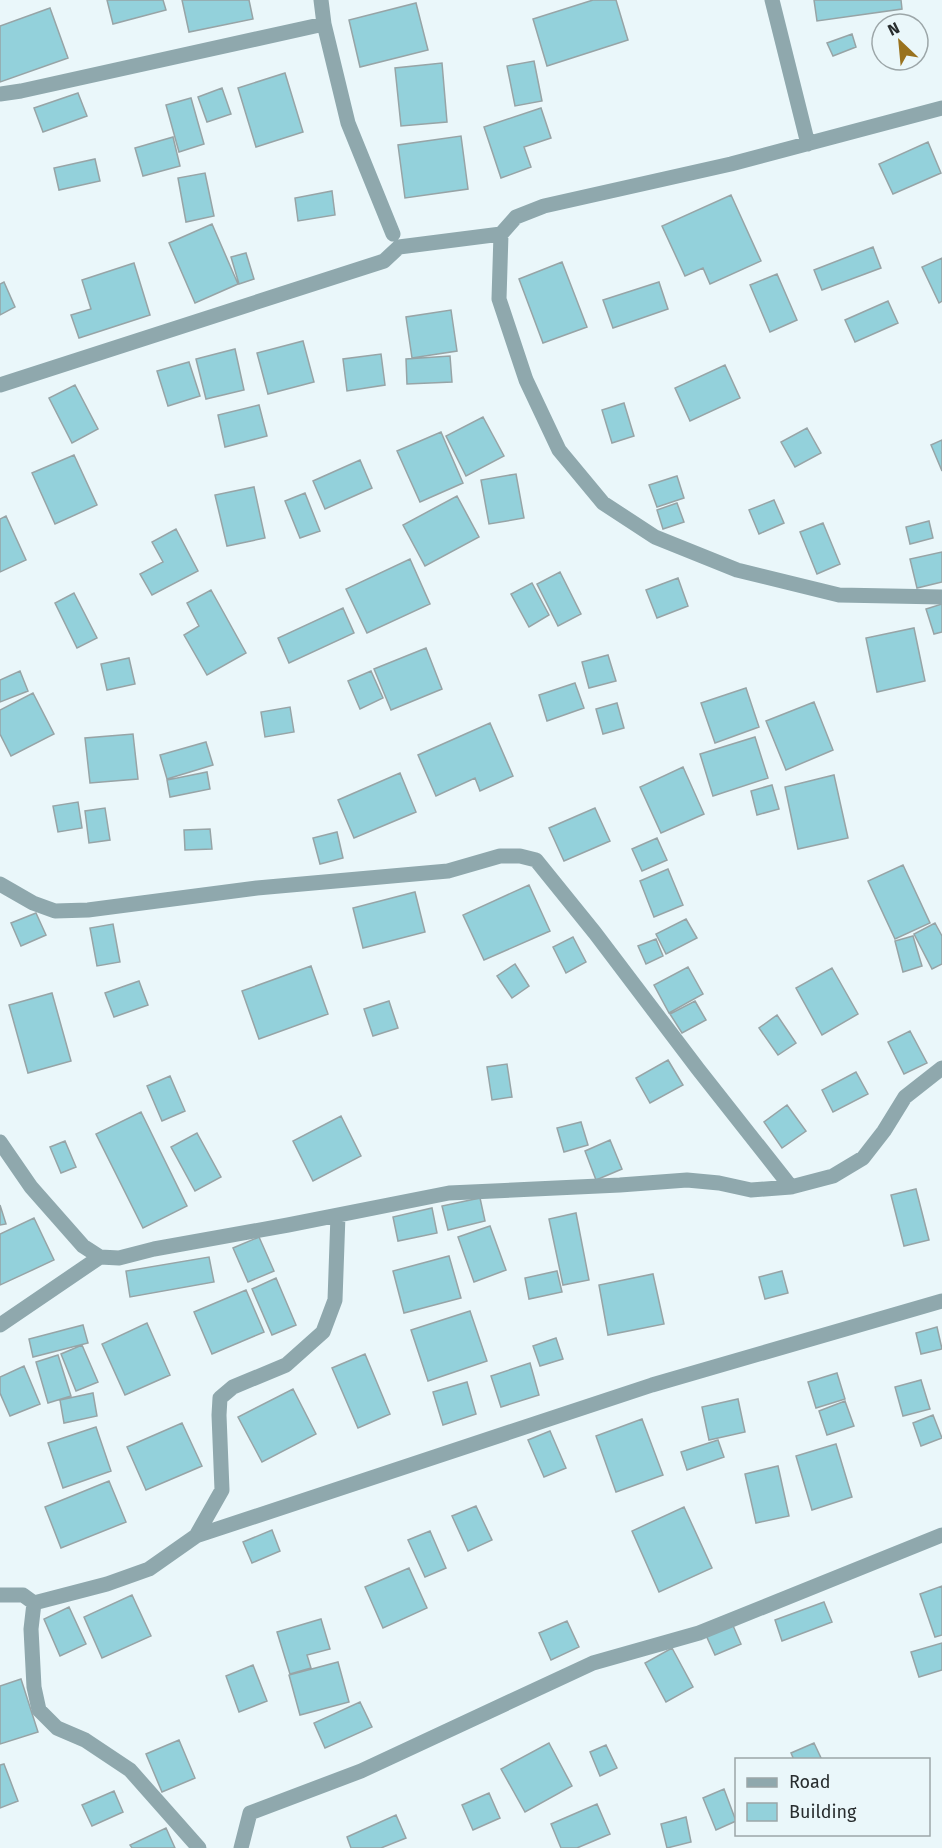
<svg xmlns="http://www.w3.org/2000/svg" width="942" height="1848" font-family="'Fira Sans',sans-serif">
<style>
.building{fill:#93d1db;stroke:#97a4a6;stroke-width:1.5}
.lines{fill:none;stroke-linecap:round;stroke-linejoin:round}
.street{stroke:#8fa8ad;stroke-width:15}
</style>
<rect width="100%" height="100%" fill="#eaf7fa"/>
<path class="building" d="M 107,0 L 163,0 L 166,10 L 113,24 Z
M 182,0 L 249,0 L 253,19 L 189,32 Z
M 593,0 L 616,0 L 628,40 L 547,66 L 533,19 Z
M 814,0 L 901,0 L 902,9 L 817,21 Z
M 416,3 L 428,50 L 360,67 L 349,20 Z
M 50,8 L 68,58 L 0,82 L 0,26 Z
M 852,34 L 856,47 L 833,56 L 827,43 Z
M 534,61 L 542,101 L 515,106 L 507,66 Z
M 442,63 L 447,122 L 401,126 L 395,68 Z
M 285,73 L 303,132 L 256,147 L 238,88 Z
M 222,88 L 231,114 L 207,122 L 198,97 Z
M 78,93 L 87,116 L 43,132 L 34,108 Z
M 191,98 L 204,144 L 179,152 L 166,105 Z
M 541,108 L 551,138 L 524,147 L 531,167 L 501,178 L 484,127 Z
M 461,136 L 468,189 L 405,198 L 398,145 Z
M 173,137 L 180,166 L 143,176 L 135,148 Z
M 928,142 L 941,173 L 893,194 L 879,164 Z
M 95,159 L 100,181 L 59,190 L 54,168 Z
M 205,173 L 214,216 L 186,222 L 178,178 Z
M 332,191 L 335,215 L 298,221 L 295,198 Z
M 731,195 L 761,261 L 710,284 L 703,268 L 685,276 L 662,226 Z
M 212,224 L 238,284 L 195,303 L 169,243 Z
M 873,247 L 881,268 L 822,290 L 814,270 Z
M 246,253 L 254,279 L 239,284 L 231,257 Z
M 942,258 L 942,301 L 939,303 L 922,267 Z
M 562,262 L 587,327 L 543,343 L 519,279 Z
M 134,263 L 150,315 L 79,338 L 71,315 L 91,309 L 82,280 Z
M 777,274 L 797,320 L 770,332 L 750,285 Z
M 4,282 L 15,307 L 0,315 L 0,284 Z
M 659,282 L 668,309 L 613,328 L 603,300 Z
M 888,301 L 898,323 L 855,342 L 845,320 Z
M 451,310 L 457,351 L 412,358 L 406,317 Z
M 303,341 L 314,382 L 268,394 L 257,353 Z
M 235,349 L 244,390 L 206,399 L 196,359 Z
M 381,354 L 385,385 L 347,391 L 343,359 Z
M 450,356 L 452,382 L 407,384 L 406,359 Z
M 189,362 L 200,396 L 168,406 L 157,371 Z
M 725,365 L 740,398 L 690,421 L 675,388 Z
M 75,385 L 98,429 L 72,443 L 49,398 Z
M 624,403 L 634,436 L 612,443 L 602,410 Z
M 259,405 L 267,436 L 225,447 L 218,415 Z
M 483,417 L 504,456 L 466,476 L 446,436 Z
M 807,428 L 821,453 L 795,467 L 781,442 Z
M 441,432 L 463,483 L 420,502 L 397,451 Z
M 942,440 L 942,471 L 931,445 Z
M 74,455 L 97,505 L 55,524 L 32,473 Z
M 360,460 L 372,488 L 325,509 L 313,481 Z
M 516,474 L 524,518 L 489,524 L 481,480 Z
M 677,476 L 684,498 L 657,507 L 649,485 Z
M 254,487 L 265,538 L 227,546 L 215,495 Z
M 305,493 L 320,531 L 300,538 L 285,501 Z
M 457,496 L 479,537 L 425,566 L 403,525 Z
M 774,500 L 784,523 L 759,534 L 749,510 Z
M 677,503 L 684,522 L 663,529 L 657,510 Z
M 6,516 L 26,560 L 0,572 L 0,519 Z
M 929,521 L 933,538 L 910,544 L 906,527 Z
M 823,523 L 840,564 L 817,574 L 800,532 Z
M 176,529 L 198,571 L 152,595 L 140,574 L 163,562 L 152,542 Z
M 942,552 L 942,582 L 917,588 L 910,559 Z
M 410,559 L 430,604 L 367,633 L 346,589 Z
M 560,572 L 581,614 L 558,626 L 537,584 Z
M 678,578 L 688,606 L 657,618 L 646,590 Z
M 532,583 L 549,615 L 529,627 L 511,594 Z
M 211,590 L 246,653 L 207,675 L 184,635 L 199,626 L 187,603 Z
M 74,593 L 97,638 L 77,648 L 55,603 Z
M 942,604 L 942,632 L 934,634 L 926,609 Z
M 343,608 L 354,633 L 289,663 L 278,638 Z
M 914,628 L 925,681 L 877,692 L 866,638 Z
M 426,648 L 442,689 L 391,710 L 374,669 Z
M 608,655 L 616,681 L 589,688 L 582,662 Z
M 129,658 L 135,684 L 107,690 L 101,664 Z
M 20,671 L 28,691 L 0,702 L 0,680 Z
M 371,671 L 383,698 L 360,709 L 348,681 Z
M 575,683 L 584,708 L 547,721 L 539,695 Z
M 746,688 L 759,727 L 715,743 L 701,703 Z
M 33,693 L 54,734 L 11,756 L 0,734 L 0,710 Z
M 814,702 L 833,750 L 786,770 L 766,721 Z
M 617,703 L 624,728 L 603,734 L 596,709 Z
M 290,707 L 294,732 L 265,737 L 261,712 Z
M 490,723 L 513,776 L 480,791 L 475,778 L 436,796 L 418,755 Z
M 133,734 L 138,779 L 90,783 L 85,738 Z
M 755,737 L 768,778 L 713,796 L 700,754 Z
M 206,742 L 213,765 L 167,779 L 160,755 Z
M 683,767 L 704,814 L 661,833 L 640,787 Z
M 207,772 L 210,789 L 170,797 L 167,780 Z
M 400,773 L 416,812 L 354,838 L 338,800 Z
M 834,775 L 848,838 L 798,849 L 785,787 Z
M 772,785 L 779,809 L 757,815 L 751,791 Z
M 78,802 L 82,828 L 58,832 L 53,806 Z
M 105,808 L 110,840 L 89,843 L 85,811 Z
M 595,808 L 610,841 L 564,861 L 549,828 Z
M 210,829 L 212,849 L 185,850 L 184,830 Z
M 337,832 L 343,858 L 320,864 L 313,838 Z
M 657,838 L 667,860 L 642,871 L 632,849 Z
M 903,865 L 930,923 L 895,939 L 868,881 Z
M 668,869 L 683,905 L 654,917 L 640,881 Z
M 529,885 L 550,931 L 484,960 L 463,915 Z
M 415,892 L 425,932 L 363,948 L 353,908 Z
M 36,913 L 46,935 L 21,946 L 11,923 Z
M 686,919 L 697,938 L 666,954 L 656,934 Z
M 935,923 L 942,936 L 942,964 L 932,969 L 914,934 Z
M 113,924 L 120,962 L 97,966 L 90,928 Z
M 913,936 L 922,966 L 903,972 L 895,941 Z
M 573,937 L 586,962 L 566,973 L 553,947 Z
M 656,939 L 663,956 L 646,964 L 638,946 Z
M 515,964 L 529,986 L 512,998 L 497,976 Z
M 311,966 L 328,1014 L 259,1039 L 242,991 Z
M 688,967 L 703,994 L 669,1013 L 654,985 Z
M 832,968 L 858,1014 L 822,1035 L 796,988 Z
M 139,981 L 148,1005 L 114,1017 L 105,993 Z
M 52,993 L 71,1061 L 28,1073 L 9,1005 Z
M 389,1001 L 398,1028 L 373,1036 L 364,1009 Z
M 695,1001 L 706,1020 L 682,1033 L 670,1014 Z
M 777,1015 L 796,1043 L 778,1055 L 759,1028 Z
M 910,1031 L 927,1063 L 904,1074 L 888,1042 Z
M 668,1060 L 683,1085 L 650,1103 L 636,1078 Z
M 507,1064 L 512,1097 L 492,1100 L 487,1067 Z
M 856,1072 L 868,1094 L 833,1112 L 822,1090 Z
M 170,1076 L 185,1111 L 162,1121 L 147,1086 Z
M 787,1105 L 806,1131 L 782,1148 L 764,1122 Z
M 141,1112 L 187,1206 L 143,1228 L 96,1134 Z
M 341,1116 L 361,1156 L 313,1181 L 293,1141 Z
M 581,1122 L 588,1145 L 564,1152 L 557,1128 Z
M 197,1133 L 221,1177 L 195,1191 L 171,1147 Z
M 610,1140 L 622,1169 L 596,1180 L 585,1151 Z
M 65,1141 L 76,1167 L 61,1173 L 50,1147 Z
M 916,1189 L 929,1240 L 904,1246 L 891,1195 Z
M 480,1198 L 485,1221 L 448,1230 L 442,1206 Z
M 0,1205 L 6,1224 L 0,1225 Z
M 432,1208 L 437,1233 L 398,1241 L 393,1217 Z
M 576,1213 L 589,1280 L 563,1285 L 549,1219 Z
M 34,1218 L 54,1260 L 0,1285 L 0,1234 Z
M 490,1226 L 506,1270 L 474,1282 L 458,1237 Z
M 259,1237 L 274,1271 L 248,1282 L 233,1248 Z
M 449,1256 L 461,1298 L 404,1313 L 393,1271 Z
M 209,1257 L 214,1282 L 130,1297 L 126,1271 Z
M 557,1271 L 562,1292 L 529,1299 L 525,1278 Z
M 782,1271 L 788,1293 L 765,1299 L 759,1277 Z
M 653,1274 L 664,1324 L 608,1335 L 599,1285 Z
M 276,1278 L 296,1325 L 272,1335 L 252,1289 Z
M 246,1290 L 264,1332 L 212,1354 L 194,1312 Z
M 470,1311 L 487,1361 L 428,1381 L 411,1330 Z
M 147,1323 L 170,1375 L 125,1395 L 102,1344 Z
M 83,1325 L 88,1343 L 33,1357 L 29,1339 Z
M 937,1327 L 942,1349 L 921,1354 L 916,1333 Z
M 556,1338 L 563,1359 L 540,1366 L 533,1346 Z
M 82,1345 L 98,1382 L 76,1391 L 61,1354 Z
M 365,1354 L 390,1414 L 358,1428 L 332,1368 Z
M 58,1355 L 71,1396 L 48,1403 L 36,1362 Z
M 530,1363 L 539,1395 L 501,1407 L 491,1376 Z
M 24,1366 L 40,1404 L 10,1416 L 0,1393 L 0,1377 Z
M 837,1373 L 845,1399 L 816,1408 L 808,1382 Z
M 921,1380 L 930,1409 L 903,1416 L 895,1387 Z
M 467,1382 L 476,1414 L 443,1425 L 433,1392 Z
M 293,1389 L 316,1434 L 262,1462 L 238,1417 Z
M 93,1393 L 97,1416 L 64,1423 L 60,1400 Z
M 738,1399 L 745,1432 L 709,1440 L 702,1407 Z
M 845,1401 L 854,1426 L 827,1435 L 819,1411 Z
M 933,1415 L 942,1438 L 921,1446 L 913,1423 Z
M 642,1419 L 663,1475 L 616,1492 L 596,1436 Z
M 182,1423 L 202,1466 L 146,1490 L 127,1447 Z
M 96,1427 L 111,1471 L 63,1488 L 48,1443 Z
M 550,1431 L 566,1468 L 544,1477 L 528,1440 Z
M 718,1440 L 724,1457 L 687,1470 L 681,1452 Z
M 836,1444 L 852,1497 L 812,1510 L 796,1456 Z
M 778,1466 L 789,1516 L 756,1523 L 745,1474 Z
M 109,1481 L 126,1522 L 61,1548 L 45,1507 Z
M 476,1506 L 492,1540 L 468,1551 L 452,1516 Z
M 684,1507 L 712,1568 L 659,1592 L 632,1531 Z
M 272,1530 L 280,1551 L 252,1563 L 243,1542 Z
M 430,1531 L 446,1568 L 425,1577 L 408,1540 Z
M 409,1568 L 427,1608 L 383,1628 L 365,1587 Z
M 942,1586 L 942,1635 L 935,1637 L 920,1594 Z
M 132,1595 L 151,1636 L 102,1658 L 84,1617 Z
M 824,1602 L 832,1622 L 782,1641 L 775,1620 Z
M 69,1607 L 86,1644 L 60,1656 L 44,1619 Z
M 321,1619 L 330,1649 L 307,1655 L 311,1668 L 290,1674 L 277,1632 Z
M 567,1621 L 579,1647 L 551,1660 L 539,1633 Z
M 731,1621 L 741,1644 L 715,1655 L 705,1633 Z
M 942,1643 L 942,1670 L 919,1677 L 911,1652 Z
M 672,1648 L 693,1687 L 666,1702 L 645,1663 Z
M 338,1662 L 349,1702 L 300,1715 L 289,1675 Z
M 253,1665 L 267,1701 L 239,1712 L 226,1676 Z
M 21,1679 L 38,1732 L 0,1744 L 0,1686 Z
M 360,1702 L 372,1727 L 325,1748 L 314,1723 Z
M 179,1740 L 195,1778 L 162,1792 L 146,1754 Z
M 549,1743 L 572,1786 L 525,1812 L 501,1769 Z
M 814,1743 L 822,1760 L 794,1760 L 791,1753 Z
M 606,1745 L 617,1768 L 600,1776 L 590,1752 Z
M 4,1764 L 18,1801 L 0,1808 L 0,1765 Z
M 724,1789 L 736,1821 L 716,1830 L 703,1798 Z
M 114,1791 L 123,1812 L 92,1826 L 82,1805 Z
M 489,1793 L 500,1818 L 473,1830 L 462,1805 Z
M 597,1804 L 610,1834 L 577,1848 L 561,1848 L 551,1824 Z
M 396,1815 L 406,1838 L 381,1848 L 351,1848 L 347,1837 Z
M 686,1817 L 691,1842 L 667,1848 L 661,1824 Z
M 166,1828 L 175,1848 L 132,1848 L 130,1845 Z"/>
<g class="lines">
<path class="street" d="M 321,0 L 324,24 L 348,123 L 393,234
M 772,0 L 808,144
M 0,94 L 21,91 L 324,24
M 942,108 L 731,164 L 544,206 L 516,217 L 501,234 L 499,299 L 526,380 L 559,450 L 603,503 L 655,537 L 737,570 L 839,595 L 942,597
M 0,385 L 384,261 L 399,247 L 501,234
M 0,884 L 33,903 L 55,911 L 88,910 L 257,888 L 448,871 L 500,856 L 520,856 L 536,860 L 595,933 L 698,1069 L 791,1187
M 0,1142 L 31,1187 L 83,1246 L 100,1257 L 119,1258 L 154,1249 L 288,1225 L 449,1193 L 620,1185 L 687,1180 L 719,1183 L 751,1190 L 791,1187 L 833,1176 L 863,1158 L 884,1131 L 905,1097 L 942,1068
M 0,1325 L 100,1257
M 196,1536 L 652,1385 L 942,1301
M 0,1595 L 23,1595 L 34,1603 L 31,1629 L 34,1687 L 39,1710 L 57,1728 L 85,1740 L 130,1770 L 199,1848
M 34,1603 L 107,1584 L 149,1569 L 196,1536 L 222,1490 L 219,1415 L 220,1398 L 233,1387 L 286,1365 L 323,1332 L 335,1300 L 338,1215
M 241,1848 L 250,1813 L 361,1771 L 593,1663 L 699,1633 L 942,1535"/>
</g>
<rect x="735" y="1758" width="195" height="78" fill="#eaf7fa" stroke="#9ca6a8" stroke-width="1.5"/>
<rect x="747" y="1778" width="30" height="9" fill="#8fa8ad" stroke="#9ca6a8" stroke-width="1.5"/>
<text x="789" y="1788" font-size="18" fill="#282d2e">Road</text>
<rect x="747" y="1803" width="30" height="18" fill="#93d1db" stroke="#9ca6a8" stroke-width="1.5"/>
<text x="789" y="1818" font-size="18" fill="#282d2e">Building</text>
<g transform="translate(900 42) rotate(334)"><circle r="28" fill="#eaf7fa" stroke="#9ca6a8" stroke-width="1.5"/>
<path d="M0-4.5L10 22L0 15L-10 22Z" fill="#99721e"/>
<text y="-9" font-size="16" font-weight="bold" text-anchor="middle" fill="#282d2e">N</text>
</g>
</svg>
